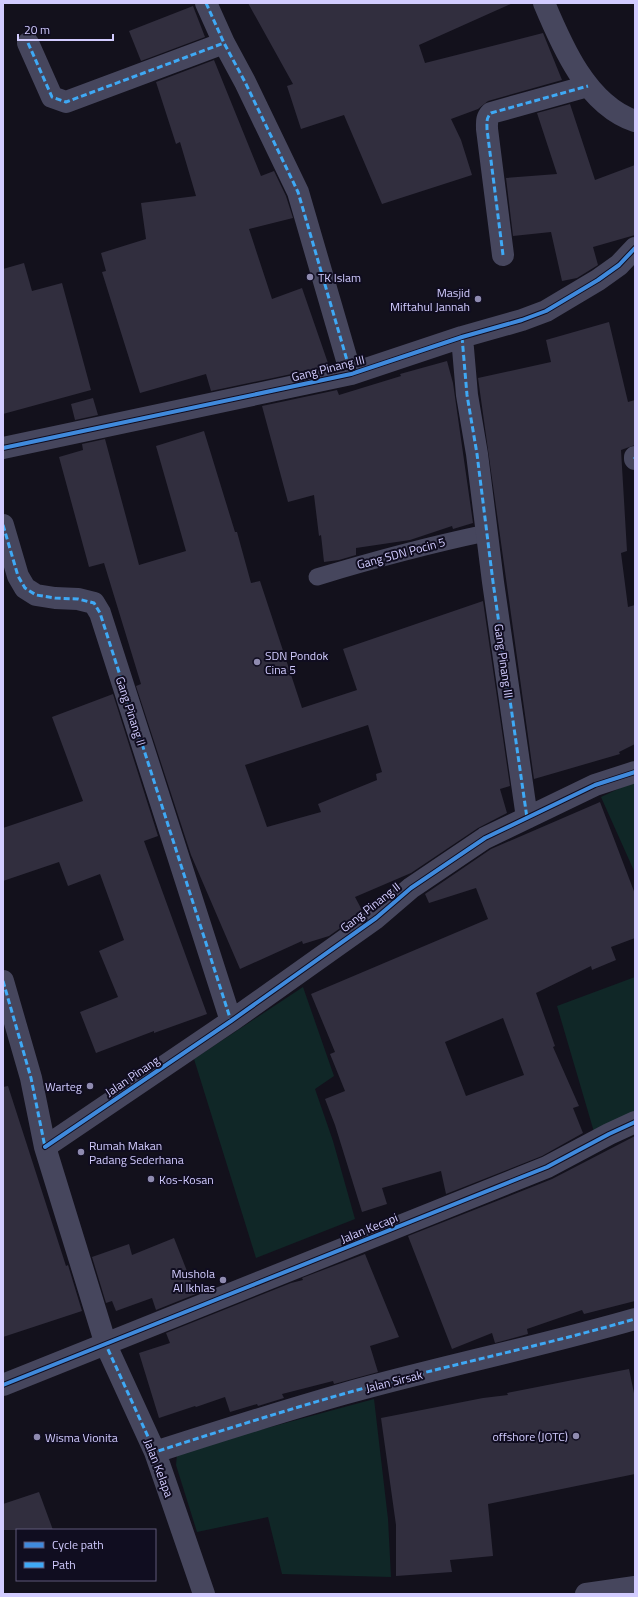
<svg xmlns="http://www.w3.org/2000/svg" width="638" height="1597" font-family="'Titillium Web',sans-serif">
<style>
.green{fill:#102727}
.building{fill:#312e3e;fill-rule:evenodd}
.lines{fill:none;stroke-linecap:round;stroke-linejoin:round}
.lane{stroke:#46465d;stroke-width:17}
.street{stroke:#46465d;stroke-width:22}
.quiet{stroke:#3fa9f5;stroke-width:3;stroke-dasharray:6 3;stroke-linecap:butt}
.cycleway-casing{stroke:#100d20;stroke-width:6}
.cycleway{stroke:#408adc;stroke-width:4}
.poi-dot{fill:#8f8bb0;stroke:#100d20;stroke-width:1.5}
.labels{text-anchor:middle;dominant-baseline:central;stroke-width:4;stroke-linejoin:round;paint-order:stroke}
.poi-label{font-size:12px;fill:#d2ccff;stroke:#100d20;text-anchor:start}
.street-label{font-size:12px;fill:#d2ccff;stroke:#100d20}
</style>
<rect width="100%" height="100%" fill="#13111c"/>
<path class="green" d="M 635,781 L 635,873 L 601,797 Z
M 635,977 L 635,1113 L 594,1132 L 557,1006 Z
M 303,987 L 334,1076 L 315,1089 L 333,1141 L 355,1219 L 256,1258 L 194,1059 Z
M 374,1399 L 388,1519 L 391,1577 L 282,1574 L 268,1517 L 197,1532 L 176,1465 L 177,1454 L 237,1436 Z"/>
<path class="building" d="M 248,3 L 513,3 L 419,45 L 425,63 L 543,33 L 562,80 L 488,101 L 478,109 L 451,119 L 461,140 L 472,175 L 382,204 L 344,115 L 301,129 L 287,86 L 293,84 Z
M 193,6 L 205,37 L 141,61 L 129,31 Z
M 214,60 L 261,176 L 274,171 L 286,196 L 293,218 L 249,229 L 272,299 L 302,288 L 329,366 L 211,391 L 206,374 L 140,393 L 102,272 L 106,271 L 101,253 L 146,239 L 141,203 L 196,196 L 180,142 L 176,144 L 156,82 Z
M 570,104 L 595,180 L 635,165 L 635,235 L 593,247 L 598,265 L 577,278 L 562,281 L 551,232 L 513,236 L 506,178 L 557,174 L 537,113 Z
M 24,263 L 32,291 L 62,283 L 91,390 L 3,414 L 3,269 Z
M 609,322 L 628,402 L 635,400 L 635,445 L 621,450 L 627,551 L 621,553 L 628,607 L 635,605 L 635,744 L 619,752 L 620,754 L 534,779 L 478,378 L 551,362 L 546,340 Z
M 447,361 L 453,383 L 473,523 L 453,529 L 452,526 L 410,540 L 356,548 L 356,555 L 339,560 L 324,562 L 321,535 L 319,536 L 314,495 L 288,502 L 262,406 L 337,390 L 339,395 L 401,376 L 400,374 Z
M 93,398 L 98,415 L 75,420 L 71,404 Z
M 204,431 L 235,532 L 237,532 L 251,583 L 260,581 L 302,708 L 357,690 L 343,649 L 483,601 L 510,786 L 500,789 L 507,813 L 478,828 L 411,873 L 355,897 L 363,912 L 329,936 L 303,944 L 302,941 L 240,969 L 191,855 L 136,686 L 141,684 L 104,563 L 89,567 L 59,457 L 83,450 L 82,444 L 105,439 L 139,565 L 186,551 L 156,446 ZM 368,725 L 382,772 L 376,774 L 377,780 L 318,804 L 321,812 L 267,827 L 245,765 Z
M 113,694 L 158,836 L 144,841 L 207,1014 L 154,1033 L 154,1031 L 96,1053 L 80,1012 L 118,997 L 99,951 L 124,940 L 100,874 L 68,886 L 59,862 L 3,881 L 3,828 L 83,801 L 52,717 Z
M 600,802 L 635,894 L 635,938 L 611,947 L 616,960 L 592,970 L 591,966 L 536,993 L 555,1046 L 553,1047 L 579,1106 L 573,1108 L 583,1133 L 542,1156 L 446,1194 L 441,1171 L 382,1188 L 387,1204 L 362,1212 L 335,1125 L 325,1099 L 345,1091 L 330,1054 L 335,1052 L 311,994 L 488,919 L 476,888 L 429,903 L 425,894 L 491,849 ZM 503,1018 L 524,1075 L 466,1096 L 445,1042 Z
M 8,1086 L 66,1266 L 68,1265 L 82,1311 L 3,1337 L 3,1087 Z
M 635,1136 L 635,1301 L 584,1314 L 582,1310 L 527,1329 L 528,1334 L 495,1343 L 492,1333 L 452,1349 L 408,1236 L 552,1179 Z
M 174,1238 L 196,1294 L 156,1310 L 152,1298 L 116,1311 L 112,1301 L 106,1303 L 92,1257 L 129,1244 L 132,1255 Z
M 365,1254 L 399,1337 L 370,1346 L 378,1372 L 334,1384 L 333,1381 L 282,1394 L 284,1398 L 258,1406 L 257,1404 L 230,1412 L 225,1397 L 196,1407 L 195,1406 L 159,1418 L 139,1353 L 170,1343 L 166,1333 L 291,1283 L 303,1280 L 302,1278 Z
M 629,1369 L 635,1398 L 635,1474 L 488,1504 L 493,1556 L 450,1560 L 452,1572 L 396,1576 L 396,1525 L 381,1418 L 483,1398 L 508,1395 L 507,1393 Z
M 39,1492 L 53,1530 L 3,1530 L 3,1504 Z"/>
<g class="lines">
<path class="lane" d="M 317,577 C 373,560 429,545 486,533"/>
<path class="street" d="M 206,3 L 224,43 L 245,82 L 298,192 L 351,374
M 544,3 C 562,46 587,105 635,121
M 28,43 L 52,97 L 66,102 L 224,43
M 503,255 L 487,129 C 487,123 486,118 491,113 L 588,86
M 462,337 L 467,395 L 477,454 L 493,582 L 527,818
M 3,448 L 351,374 L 462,337 L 522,320 L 546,311 L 598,280 L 619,265 L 635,248
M 635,457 L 635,459
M 3,525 L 18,576 L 25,588 L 36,595 L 55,598 L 78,599 L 94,603 L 100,613 L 231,1021
M 3,981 L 31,1078 L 45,1147 L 106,1345 L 155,1452 L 204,1594
M 45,1147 L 231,1021 L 376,918 L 411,888 L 485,838 L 595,785 L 635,772
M 3,1385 L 547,1167 L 609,1134 L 635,1122
M 155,1452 C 217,1432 280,1412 343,1394 C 439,1367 538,1347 635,1319
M 586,1594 L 635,1587"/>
<path class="quiet" d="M 206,3 L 224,43 L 245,82 L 298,192 L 351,374
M 28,43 L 52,97 L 66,102 L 224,43
M 503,255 L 487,129 C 487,123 486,118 491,113 L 588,86
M 462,337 L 467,395 L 477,454 L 493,582 L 527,818
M 635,457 L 635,459
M 3,525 L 18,576 L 25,588 L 36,595 L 55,598 L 78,599 L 94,603 L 100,613 L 231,1021
M 3,981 L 31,1078 L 45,1147 L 47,1146
M 110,1343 L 106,1345 L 155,1452 C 217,1432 280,1412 343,1394 C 439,1367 538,1347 635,1319"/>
<defs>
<path id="cycleway" d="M 3,448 L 351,374 L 462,337 L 522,320 L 546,311 L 598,280 L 619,265 L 635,248
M 45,1147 L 231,1021 L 376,918 L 411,888 L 485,838 L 595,785 L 635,772
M 3,1385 L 547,1167 L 609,1134 L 635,1122"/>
</defs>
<use href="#cycleway" class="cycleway-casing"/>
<use href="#cycleway" class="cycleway"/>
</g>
<g class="poi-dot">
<circle cx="310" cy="277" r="4"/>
<circle cx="478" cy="299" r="4"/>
<circle cx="257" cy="662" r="4"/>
<circle cx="90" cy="1086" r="4"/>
<circle cx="81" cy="1152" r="4"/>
<circle cx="151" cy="1179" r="4"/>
<circle cx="223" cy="1280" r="4"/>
<circle cx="576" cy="1436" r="4"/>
<circle cx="37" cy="1437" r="4"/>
</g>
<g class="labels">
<g class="poi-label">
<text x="318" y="277">TK Islam</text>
<text x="470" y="292" text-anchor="end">Masjid<tspan x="470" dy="14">Miftahul Jannah</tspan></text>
<text x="265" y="655">SDN Pondok<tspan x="265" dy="14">Cina 5</tspan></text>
<text x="82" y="1086" text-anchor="end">Warteg</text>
<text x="89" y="1145">Rumah Makan<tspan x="89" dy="14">Padang Sederhana</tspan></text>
<text x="159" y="1179">Kos-Kosan</text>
<text x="215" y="1273" text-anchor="end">Mushola<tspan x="215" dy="14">Al Ikhlas</tspan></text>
<text x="568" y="1436" text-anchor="end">offshore (JOTC)</text>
<text x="45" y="1437">Wisma Vionita</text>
</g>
<g class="street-label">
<text transform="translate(328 368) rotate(-14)">Gang Pinang III</text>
<text transform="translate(401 553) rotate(-15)">Gang SDN Pocin 5</text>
<text transform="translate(504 661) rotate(82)">Gang Pinang III</text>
<text transform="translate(131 711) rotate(72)">Gang Pinang II</text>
<text transform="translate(370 907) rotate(-38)">Gang Pinang II</text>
<text transform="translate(132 1076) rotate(-34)">Jalan Pinang</text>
<text transform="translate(369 1228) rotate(-22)">Jalan Kecapi</text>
<text transform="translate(394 1381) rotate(-14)">Jalan Sirsak</text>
<text transform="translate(159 1468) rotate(69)">Jalan Kelapa</text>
</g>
</g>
<rect width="638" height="1597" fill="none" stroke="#d2ccff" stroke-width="8"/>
<rect x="16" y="1529" width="140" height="52" fill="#100d20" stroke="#5e5979"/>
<rect x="24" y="1542" width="20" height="6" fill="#408adc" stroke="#5e5979"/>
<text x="52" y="1549" font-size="12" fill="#d2ccff">Cycle path</text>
<rect x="24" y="1562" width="20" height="6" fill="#3fa9f5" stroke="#5e5979"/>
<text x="52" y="1569" font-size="12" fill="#d2ccff">Path</text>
<path d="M18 34v6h95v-6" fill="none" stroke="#d2ccff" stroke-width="2"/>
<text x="24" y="34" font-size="12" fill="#d2ccff" stroke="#100d20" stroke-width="3" paint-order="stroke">20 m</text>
</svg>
